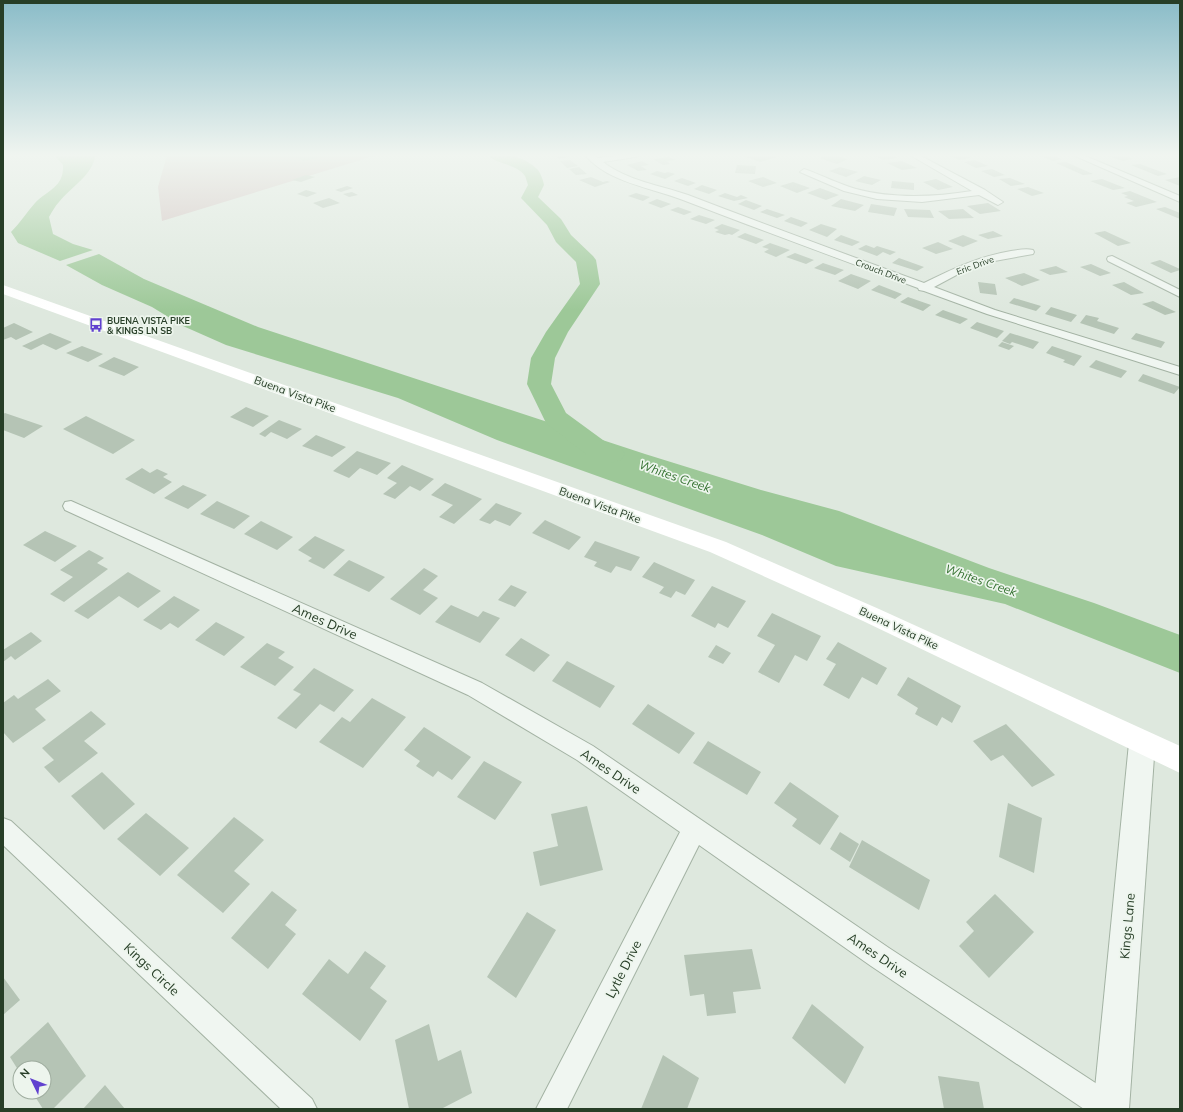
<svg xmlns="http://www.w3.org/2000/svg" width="1183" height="1112" font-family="Mulish,sans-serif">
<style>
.green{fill:#d2c1bf}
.water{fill:#9dc898}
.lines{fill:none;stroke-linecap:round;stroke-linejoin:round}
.river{fill:#9dc898;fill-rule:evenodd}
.building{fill:#b5c4b5}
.minor-casing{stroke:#a3b2a3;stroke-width:2}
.tertiary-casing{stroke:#a3b2a3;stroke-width:2}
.minor{fill:#f0f6f1;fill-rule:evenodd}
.tertiary{fill:#f0f6f1;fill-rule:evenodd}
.secondary{fill:#fff;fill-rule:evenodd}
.labels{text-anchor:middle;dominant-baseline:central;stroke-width:3.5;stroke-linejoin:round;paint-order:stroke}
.far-street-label{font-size:9px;fill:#273e27;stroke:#edf5ed}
.far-poi-label{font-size:9px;font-weight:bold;fill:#273e27;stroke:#edf5ed;text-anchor:start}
.street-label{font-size:11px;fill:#273e27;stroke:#edf5ed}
.water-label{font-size:12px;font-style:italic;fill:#357231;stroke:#edf5ed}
.near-street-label{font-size:13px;fill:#273e27;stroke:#edf5ed}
</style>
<rect width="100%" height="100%" fill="#dee8de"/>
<path class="green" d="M 167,155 L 377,155 L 162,221 L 158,187 Z"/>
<path class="water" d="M 54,155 L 95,155 C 94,174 71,187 59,202 C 55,206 52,212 49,217 L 53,234 L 73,244 L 93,250 L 60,261 L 18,243 L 11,232 C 20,223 27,212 35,203 C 49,189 64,187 63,165 Z
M 99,254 L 144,279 L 258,327 L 645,454 L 761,490 L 839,511 L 989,568 L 1094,603 L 1180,635 L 1180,673 L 1005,604 L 836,566 L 762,535 L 497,440 L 398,398 L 226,345 L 183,326 L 152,307 L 102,285 L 66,265 Z"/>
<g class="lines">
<path class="river" d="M 488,155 C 506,152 526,157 538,170 C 541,174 543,180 544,185 L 538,197 L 561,219 L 571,235 L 593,256 L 596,260 L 600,284 L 568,332 L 555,358 L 551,384 L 566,413 L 607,443 L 621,448 L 625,454 L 621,460 L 611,463 L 587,455 L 546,423 L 527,384 L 531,358 L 546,332 L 580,284 L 576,262 L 556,242 L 547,225 L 521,198 L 528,185 C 527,182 526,178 525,176 C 517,164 495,164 488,155 Z"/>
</g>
<path class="building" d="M 297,155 L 312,155 L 318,158 L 304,161 L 293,156 Z
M 553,155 L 565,155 L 569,157 L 559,159 Z
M 753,155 L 770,155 L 777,157 L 760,162 L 746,157 Z
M 829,155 L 832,155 L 848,159 L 837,164 L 819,158 Z
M 873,155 L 892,155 L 898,158 L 883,160 Z
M 949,155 L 964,155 L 971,158 L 959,160 Z
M 1038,155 L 1051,155 L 1062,159 L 1053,161 Z
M 1105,155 L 1121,155 L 1133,159 L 1123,161 Z
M 669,157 L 675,160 L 667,161 L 670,164 L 663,165 L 653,159 Z
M 570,160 L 578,166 L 567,168 L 560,161 Z
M 975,160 L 988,166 L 976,168 L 964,162 Z
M 642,161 L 649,165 L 641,166 L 647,170 L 638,171 L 627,165 Z
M 902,161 L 917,168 L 902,170 L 887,163 Z
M 1066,162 L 1093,174 L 1083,175 L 1056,163 Z
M 1140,164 L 1167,174 L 1158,176 L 1131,165 Z
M 737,165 L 756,166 L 755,174 L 735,173 Z
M 579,167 L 587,174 L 576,175 L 569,169 Z
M 840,167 L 858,172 L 846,177 L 829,171 Z
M 992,169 L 1005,175 L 994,177 L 981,171 Z
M 657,171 L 665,173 L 668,172 L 675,174 L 665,179 L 650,174 Z
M 306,175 L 315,177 L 301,182 L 292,180 Z
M 864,176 L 881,180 L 872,185 L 855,181 Z
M 591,177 L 603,182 L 607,181 L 610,182 L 595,187 L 579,180 Z
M 763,177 L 777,183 L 763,187 L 748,181 Z
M 1180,177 L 1180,186 L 1165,180 Z
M 682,178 L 696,183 L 688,186 L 674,181 Z
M 1010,178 L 1025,184 L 1011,186 L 999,179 Z
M 936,179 L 953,187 L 938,190 L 923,182 Z
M 1102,179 L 1125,188 L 1113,190 L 1090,181 Z
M 892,181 L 914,183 L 914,190 L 891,188 Z
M 793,182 L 810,188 L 797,193 L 780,186 Z
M 702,185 L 717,190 L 709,194 L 694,189 Z
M 347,186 L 353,188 L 341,192 L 335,190 Z
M 1028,187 L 1044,193 L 1032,196 L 1017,189 Z
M 820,188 L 839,195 L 826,200 L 807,193 Z
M 306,190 L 317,193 L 307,197 L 297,194 Z
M 1130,191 L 1157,202 L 1136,207 L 1126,203 L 1134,201 L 1124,197 L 1128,196 L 1121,193 Z
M 352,192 L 358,195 L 349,197 L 343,194 Z
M 636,193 L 650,197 L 643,201 L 628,196 Z
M 725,193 L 737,197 L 741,195 L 748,198 L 734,201 L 718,196 Z
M 329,198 L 340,203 L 323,208 L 313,203 Z
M 657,199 L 671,204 L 661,208 L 648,203 Z
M 841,199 L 864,205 L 855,211 L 831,206 Z
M 746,200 L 762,206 L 754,210 L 738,204 Z
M 988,203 L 1001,211 L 980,214 L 967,206 Z
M 871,204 L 897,208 L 894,216 L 868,212 Z
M 678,207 L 692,212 L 684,215 L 670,210 Z
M 1165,207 L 1180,213 L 1180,219 L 1156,209 Z
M 767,209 L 785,215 L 777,218 L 760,212 Z
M 904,209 L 930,210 L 934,218 L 908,217 Z
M 963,209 L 974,218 L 949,219 L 938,211 Z
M 699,215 L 715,220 L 706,224 L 690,219 Z
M 791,217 L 808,223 L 801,227 L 784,221 Z
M 722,224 L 740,230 L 732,235 L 729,234 L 725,235 L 715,232 L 719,230 L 714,228 Z
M 821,224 L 837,229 L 827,237 L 809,230 Z
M 993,231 L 1003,236 L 988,239 L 978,235 Z
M 1105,231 L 1131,243 L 1118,246 L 1094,233 Z
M 745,233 L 764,240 L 756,244 L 737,237 Z
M 841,235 L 860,242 L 852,246 L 834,240 Z
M 963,235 L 978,241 L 963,247 L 948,241 Z
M 938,242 L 953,249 L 936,254 L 922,248 Z
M 770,243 L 790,250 L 776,257 L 764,252 L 769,249 L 762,247 Z
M 866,245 L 874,248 L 877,246 L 896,252 L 890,255 L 883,252 L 877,256 L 858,249 Z
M 795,253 L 814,260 L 806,264 L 786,257 Z
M 899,258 L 924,267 L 917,271 L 892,263 Z
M 1160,260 L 1180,269 L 1180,270 L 1171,273 L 1150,263 Z
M 823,263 L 844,270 L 835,275 L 814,268 Z
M 1091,264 L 1111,273 L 1100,276 L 1080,267 Z
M 1056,266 L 1068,272 L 1050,275 L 1039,270 Z
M 1024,273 L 1040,280 L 1022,286 L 1005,278 Z
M 851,274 L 871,281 L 858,289 L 838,281 Z
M 978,282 L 995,284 L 997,295 L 980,293 Z
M 1124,282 L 1144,293 L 1131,295 L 1112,285 Z
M 879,285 L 902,294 L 895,299 L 871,290 Z
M 908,297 L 931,305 L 923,311 L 900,302 Z
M 1014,298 L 1041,306 L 1036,311 L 1009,303 Z
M 1153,301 L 1176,312 L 1165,315 L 1142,304 Z
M 1051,307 L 1077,315 L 1071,322 L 1045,314 Z
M 943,310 L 968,319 L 960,324 L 935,315 Z
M 1086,315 L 1099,318 L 1097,321 L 1119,328 L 1114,334 L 1080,323 Z
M 977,322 L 1004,331 L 997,338 L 970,328 Z
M 14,323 L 33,332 L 16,340 L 11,337 L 3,340 L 3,328 Z
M 50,333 L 72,342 L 56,350 L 43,344 L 31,350 L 22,346 Z
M 1010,333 L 1039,342 L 1033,349 L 1012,342 L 1010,344 L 1002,341 Z
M 1136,333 L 1165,342 L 1161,348 L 1131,339 Z
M 1002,342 L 1014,346 L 1009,350 L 998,346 Z
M 82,346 L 103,354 L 88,362 L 66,353 Z
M 1052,346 L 1082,356 L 1074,366 L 1063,362 L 1065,360 L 1046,353 Z
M 114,357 L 139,367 L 124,376 L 98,366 Z
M 1096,360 L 1127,371 L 1121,378 L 1089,367 Z
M 1143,374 L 1180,387 L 1174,394 L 1138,381 Z
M 246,407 L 269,416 L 253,427 L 230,417 Z
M 5,413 L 43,426 L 24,438 L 3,430 L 3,414 Z
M 86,416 L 135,440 L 113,454 L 63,429 Z
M 279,420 L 302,429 L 287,439 L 271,432 L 265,437 L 259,434 Z
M 316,435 L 346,447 L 332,457 L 302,446 Z
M 357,451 L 391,463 L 377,475 L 360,468 L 349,478 L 333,471 Z
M 402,465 L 434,479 L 420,491 L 410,486 L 395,499 L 383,494 L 397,483 L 387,478 Z
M 142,468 L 150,473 L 157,469 L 168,474 L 163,477 L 172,482 L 154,494 L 125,479 Z
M 445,483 L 482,499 L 454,524 L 439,517 L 453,505 L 431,495 Z
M 183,485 L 207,495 L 188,509 L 164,498 Z
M 217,501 L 250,516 L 234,529 L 200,514 Z
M 496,503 L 522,513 L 510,526 L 495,520 L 490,524 L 479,520 Z
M 545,520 L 581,537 L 569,550 L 532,533 Z
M 261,521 L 293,537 L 277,550 L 244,534 Z
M 45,531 L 77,546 L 55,562 L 23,545 Z
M 315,536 L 345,550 L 324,569 L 308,561 L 312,558 L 298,550 Z
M 595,541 L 640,557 L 631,571 L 616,566 L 611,573 L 594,566 L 597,562 L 584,557 Z
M 89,550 L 104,558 L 97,563 L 108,569 L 64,602 L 50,594 L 73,577 L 60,570 Z
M 349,560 L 385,577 L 369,592 L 333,575 Z
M 654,562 L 695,580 L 685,595 L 676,591 L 671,598 L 659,593 L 664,587 L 642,577 Z
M 424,568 L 438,576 L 423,590 L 438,598 L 420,615 L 390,599 Z
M 128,572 L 161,591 L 138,608 L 119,596 L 88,619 L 74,611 Z
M 511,585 L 527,592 L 515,607 L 498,600 Z
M 712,586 L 746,601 L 728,628 L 718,623 L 715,628 L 691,616 Z
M 174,596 L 200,610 L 178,628 L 170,623 L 161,630 L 143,620 Z
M 451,605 L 478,617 L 483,611 L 500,618 L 480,643 L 435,622 Z
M 772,613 L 821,636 L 807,661 L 795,655 L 779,683 L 758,672 L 775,645 L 757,636 Z
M 216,622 L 245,637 L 224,656 L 195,640 Z
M 31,632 L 42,641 L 15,660 L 11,656 L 3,662 L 3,650 Z
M 521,638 L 550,655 L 534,672 L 505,655 Z
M 838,642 L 887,668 L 877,685 L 862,677 L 849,699 L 823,685 L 836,664 L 826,659 Z
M 267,643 L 285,652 L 278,658 L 294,667 L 275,686 L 240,667 Z
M 716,645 L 731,653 L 723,664 L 708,657 Z
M 567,661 L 615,686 L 600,708 L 552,681 Z
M 314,668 L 354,690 L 334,712 L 320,704 L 296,729 L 277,718 L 301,694 L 293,690 Z
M 908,677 L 961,706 L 952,723 L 942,717 L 937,726 L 915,714 L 918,708 L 897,695 Z
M 48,679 L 61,691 L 35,709 L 46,720 L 13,743 L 3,732 L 3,703 L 14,695 L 18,699 Z
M 372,698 L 406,717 L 363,768 L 319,742 L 342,717 L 350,722 Z
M 648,704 L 695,733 L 679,754 L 632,724 Z
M 91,711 L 106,724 L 84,741 L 98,753 L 59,783 L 44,767 L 54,760 L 42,748 Z
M 1006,724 L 1055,775 L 1032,787 L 1003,755 L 991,761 L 973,741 Z
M 424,727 L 471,757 L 452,780 L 438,771 L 433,777 L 416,766 L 420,761 L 404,750 Z
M 708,741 L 761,772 L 747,795 L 693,763 Z
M 484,761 L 522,782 L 495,820 L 457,797 Z
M 102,772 L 135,804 L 104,830 L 71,796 Z
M 790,782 L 839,816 L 820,845 L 792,826 L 797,819 L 774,803 Z
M 1008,803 L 1042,818 L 1034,873 L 999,857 Z
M 587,806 L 603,870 L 540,886 L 533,852 L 558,846 L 551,814 Z
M 146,813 L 189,848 L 160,876 L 117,839 Z
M 234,817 L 264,840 L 234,871 L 250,884 L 223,913 L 177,875 Z
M 840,832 L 859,844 L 850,862 L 830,849 Z
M 862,840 L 930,880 L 919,910 L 849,867 Z
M 272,891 L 297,910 L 285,925 L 296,934 L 268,969 L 231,938 Z
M 995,894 L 1034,932 L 989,978 L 959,946 L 974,931 L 966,922 Z
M 527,912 L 556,930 L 516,998 L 487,977 Z
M 752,949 L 761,989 L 733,992 L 736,1013 L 707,1016 L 704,994 L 690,996 L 684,955 Z
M 365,951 L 386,966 L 370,988 L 387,1001 L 360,1041 L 302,994 L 329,959 L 348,974 Z
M 3,977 L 20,1000 L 3,1015 Z
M 812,1004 L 864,1047 L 845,1084 L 792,1038 Z
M 48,1022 L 86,1076 L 53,1109 L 43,1109 L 32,1092 L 44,1092 L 44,1068 L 20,1068 L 20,1073 L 10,1057 Z
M 429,1024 L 438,1061 L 461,1050 L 472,1093 L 441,1109 L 409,1109 L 395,1040 Z
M 663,1055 L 699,1078 L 687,1109 L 641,1109 Z
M 938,1076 L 979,1082 L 984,1109 L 944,1109 Z
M 105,1085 L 125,1109 L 83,1109 Z"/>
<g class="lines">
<defs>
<path id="minor" d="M 585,155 L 593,155 L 598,158 L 622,155 L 639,155 L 635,157 L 603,162 C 628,181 659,185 688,195 C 766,225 845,254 924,283 C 952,269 980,256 1011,251 C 1018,250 1026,248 1033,250 L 1034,252 L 1033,254 L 989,262 L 962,272 L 934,287 L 995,310 L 1180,367 L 1180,375 L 987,314 L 924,291 L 919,290 L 918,288 C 839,259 761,230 683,200 C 650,187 609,183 585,155 Z
M 910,155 L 919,155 L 985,190 L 1003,202 L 998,205 L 979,195 L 922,202 L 877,199 L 844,191 L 800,172 L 804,169 L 807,170 C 823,176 839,184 856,189 C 894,199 934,197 972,191 Z
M 1073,155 L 1083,155 L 1180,196 L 1180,202 Z
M 1112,256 L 1180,290 L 1180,297 L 1108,261 L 1107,259 L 1108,257 Z
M 71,501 L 482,683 L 593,746 L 889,948 L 1120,1099 L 1125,1109 L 1084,1109 L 871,966 L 699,845 L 567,1109 L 536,1109 L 680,832 L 577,760 L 468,695 L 65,510 L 63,506 L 65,502 Z
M 3,818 L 11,821 L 312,1099 L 317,1109 L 281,1109 L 3,845 Z"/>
<path id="tertiary" d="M 1142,731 L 1151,735 L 1155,743 L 1129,1109 L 1093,1109 L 1129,743 L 1133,735 Z"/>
</defs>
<use href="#minor" class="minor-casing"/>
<use href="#tertiary" class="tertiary-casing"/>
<use href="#minor" class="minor"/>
<use href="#tertiary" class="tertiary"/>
<path class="secondary" d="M 3,285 L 726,542 L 879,609 L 1180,746 L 1180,773 L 863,621 L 710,552 L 3,294 Z"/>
</g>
<linearGradient id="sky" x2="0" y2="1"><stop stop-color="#8abcc8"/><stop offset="0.5" stop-color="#f0f5f0"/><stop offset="1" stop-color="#f0f5f0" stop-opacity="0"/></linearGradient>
<rect width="1183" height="310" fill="url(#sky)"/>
<defs>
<symbol id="bus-bare" viewBox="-9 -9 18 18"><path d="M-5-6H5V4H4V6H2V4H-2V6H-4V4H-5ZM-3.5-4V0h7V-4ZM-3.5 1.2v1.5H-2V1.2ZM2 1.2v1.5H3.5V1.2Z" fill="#6141cf" stroke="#edf5ed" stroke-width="2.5" paint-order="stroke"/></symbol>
</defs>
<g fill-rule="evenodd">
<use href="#bus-bare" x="86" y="315" width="20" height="20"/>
</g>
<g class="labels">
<g class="far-street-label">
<text transform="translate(975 265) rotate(-20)">Eric Drive</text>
<text transform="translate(881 271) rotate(21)">Crouch Drive</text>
</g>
<g class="far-poi-label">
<text x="107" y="320">BUENA VISTA PIKE<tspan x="107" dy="10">&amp; KINGS LN SB</tspan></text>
</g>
<g class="street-label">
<text transform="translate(295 394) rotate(20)">Buena Vista Pike</text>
<text transform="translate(600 505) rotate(20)">Buena Vista Pike</text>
<text transform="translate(899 628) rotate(25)">Buena Vista Pike</text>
</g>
<g class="water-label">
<text transform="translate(675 476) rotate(19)">Whites Creek</text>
<text transform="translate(981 580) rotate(19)">Whites Creek</text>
</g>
<g class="near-street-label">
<text transform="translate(325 621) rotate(24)">Ames Drive</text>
<text transform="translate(611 771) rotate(34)">Ames Drive</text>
<text transform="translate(1127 926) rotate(-85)">Kings Lane</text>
<text transform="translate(878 955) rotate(34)">Ames Drive</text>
<text transform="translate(152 969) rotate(43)">Kings Circle</text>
<text transform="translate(623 969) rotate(-63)">Lytle Drive</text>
</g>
</g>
<rect width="1183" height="1112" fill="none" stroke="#273e27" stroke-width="8"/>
<g transform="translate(32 1080) rotate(313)"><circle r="19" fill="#edf5ed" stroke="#9eac9e"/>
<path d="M0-3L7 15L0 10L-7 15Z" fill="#6141cf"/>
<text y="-6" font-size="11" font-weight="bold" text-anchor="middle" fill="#273e27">N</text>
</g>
</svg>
